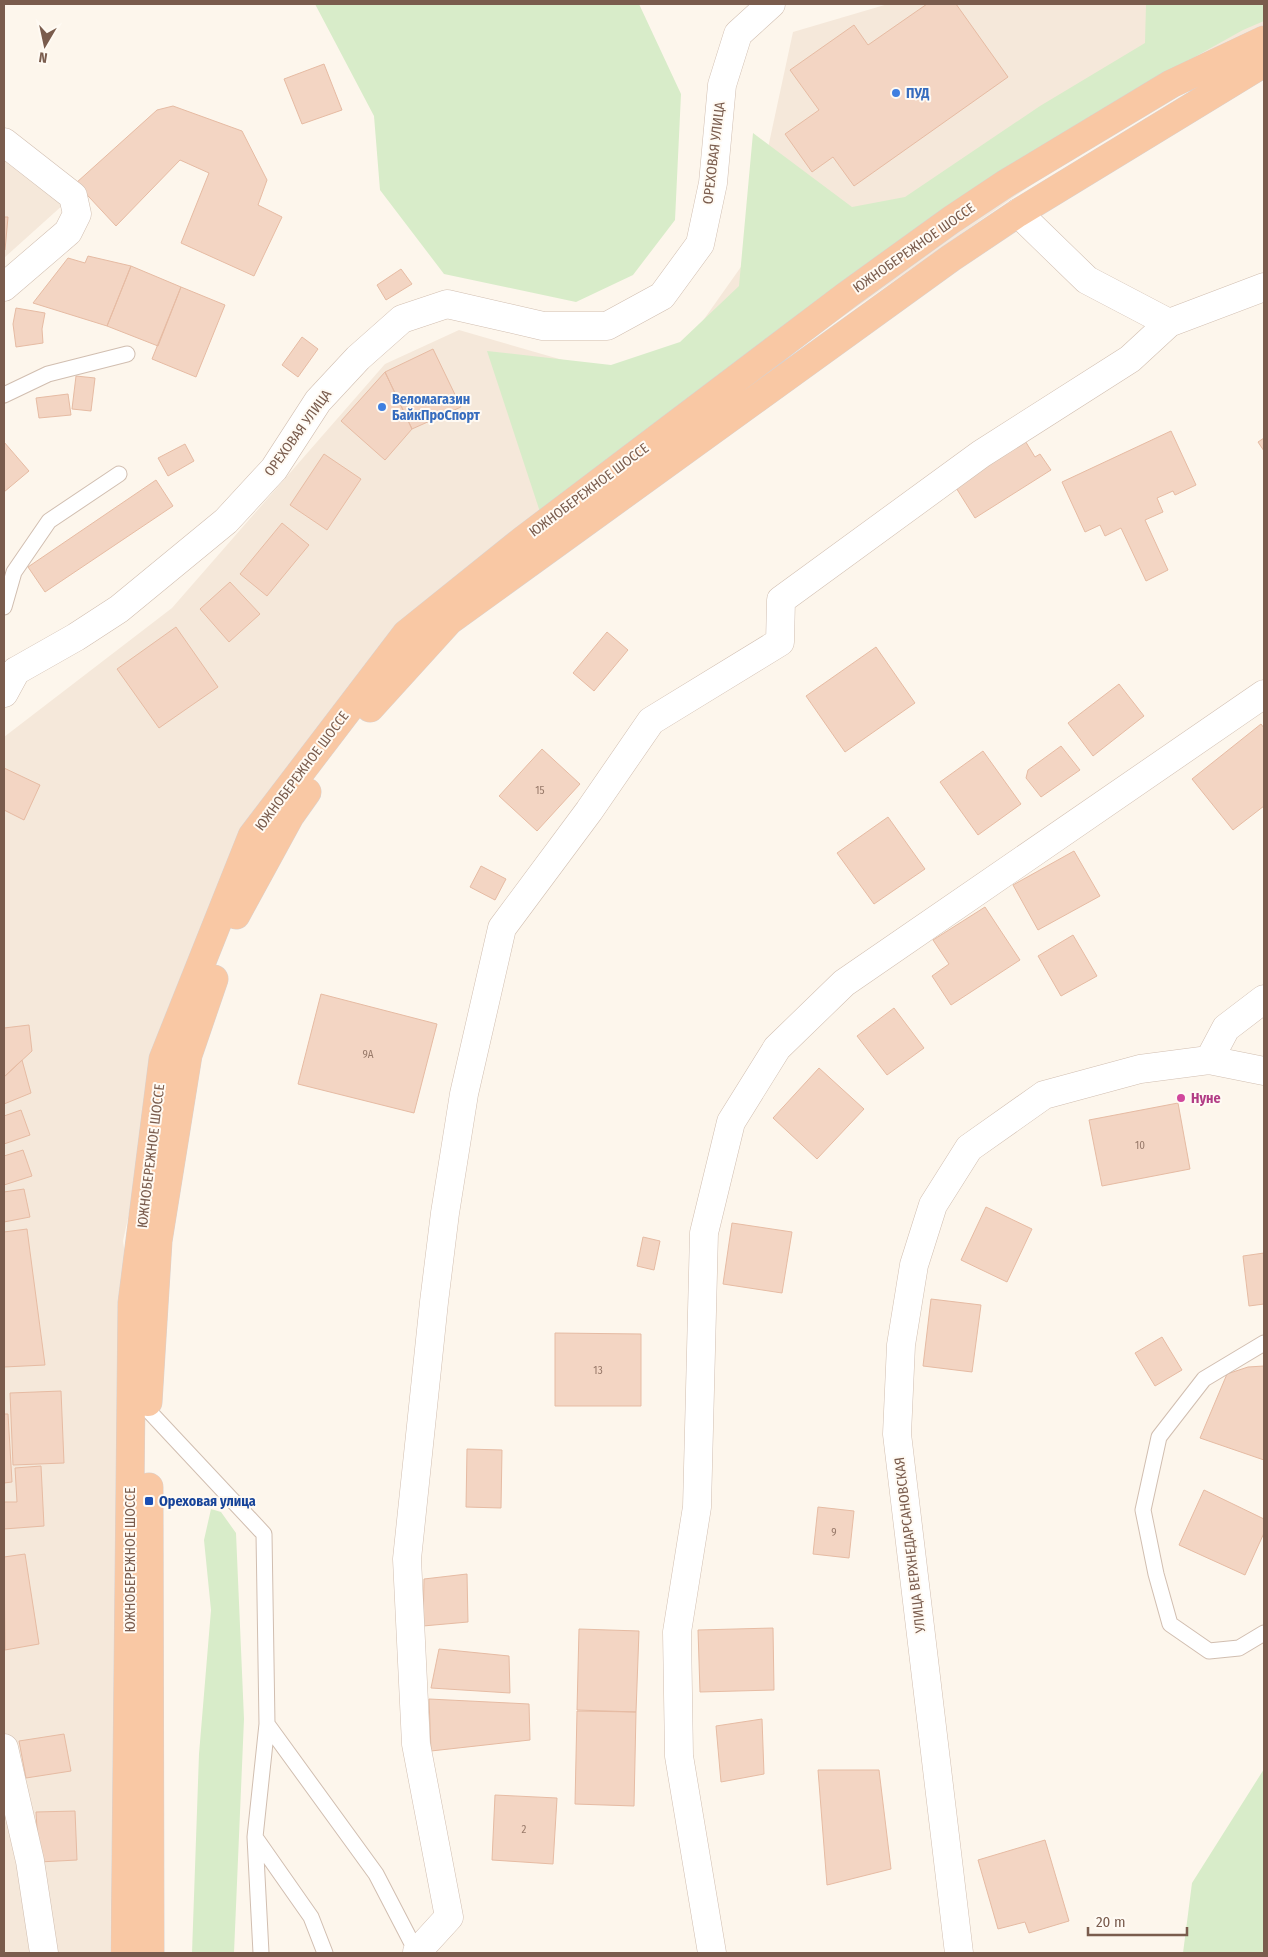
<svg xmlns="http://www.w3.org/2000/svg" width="1268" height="1957" font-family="'Fira Sans Condensed',sans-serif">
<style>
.residential{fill:#f5e8da}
.green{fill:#d8ecc9}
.building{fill:#f3d5c3;stroke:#e6bba3}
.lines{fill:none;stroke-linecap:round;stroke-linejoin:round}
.service-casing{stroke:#d1beb0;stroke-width:17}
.minor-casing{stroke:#d1beb0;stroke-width:29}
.trunk-casing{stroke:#dad1cd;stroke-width:29}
.service{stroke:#fff;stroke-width:15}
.minor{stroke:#fff;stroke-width:28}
.trunk{stroke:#f9c8a4;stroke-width:28}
.shop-dot{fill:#3f7fe0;stroke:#fffaf3;stroke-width:2}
.hotel-dot{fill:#d1479c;stroke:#fffaf3;stroke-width:2}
.transit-dot{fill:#1a4fb4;stroke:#fffaf3;stroke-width:2}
.labels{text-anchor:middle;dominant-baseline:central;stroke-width:4;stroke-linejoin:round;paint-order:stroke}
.number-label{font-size:11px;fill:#987a6a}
.shop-label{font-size:14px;font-weight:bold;fill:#366cbe;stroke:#fffaf3;text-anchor:start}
.street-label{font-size:14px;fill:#7a5c4d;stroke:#fffaf3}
.hotel-label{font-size:14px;font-weight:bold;fill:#b23c85;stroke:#fffaf3;text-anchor:start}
.transit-label{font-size:14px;font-weight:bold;fill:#164399;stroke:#fffaf3;text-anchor:start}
</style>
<rect width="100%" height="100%" fill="#fdf6ec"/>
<path class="residential" d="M 888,4 L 1264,4 L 1264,25 L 1254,29 L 432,604 L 271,795 L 179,986 L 123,1241 L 132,1303 L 118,1518 L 110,1953 L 4,1953 L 4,737 L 172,608 L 385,364 L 459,330 L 608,373 L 690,339 L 743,264 L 793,32 Z
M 4,157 L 64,204 L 4,258 Z"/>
<path class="green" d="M 315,4 L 639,4 L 681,94 L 675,220 L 633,275 L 576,302 L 444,274 L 380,190 L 374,116 Z
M 1146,4 L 1264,4 L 1264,21 L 1243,30 L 1157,78 L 541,515 L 487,351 L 611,365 L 680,342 L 739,286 L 753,133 L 852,207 L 905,197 L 1040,106 L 1145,43 Z
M 211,1509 L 221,1512 L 236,1533 L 244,1719 L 234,1953 L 192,1953 L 199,1754 L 211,1610 L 204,1540 Z
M 1264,1769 L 1264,1953 L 1183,1953 L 1192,1883 Z"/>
<path class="building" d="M 927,4 L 956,4 L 1008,77 L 854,186 L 833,157 L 812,172 L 785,134 L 819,110 L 790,70 L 854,25 L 868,45 Z
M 324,64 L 342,110 L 302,124 L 284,79 Z
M 173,106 L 242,131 L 267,180 L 258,205 L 282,217 L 254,276 L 181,243 L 209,173 L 180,160 L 116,226 L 76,183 L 157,110 Z
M 4,217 L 8,217 L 5,250 L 4,250 Z
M 88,256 L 131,266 L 107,326 L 33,303 L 68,258 L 85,263 Z
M 131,266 L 181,287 L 158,346 L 107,326 Z
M 401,269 L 412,284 L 386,300 L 377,285 Z
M 181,287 L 225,305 L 196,377 L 152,359 Z
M 16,308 L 45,313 L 42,329 L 43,343 L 16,347 L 13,324 Z
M 302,337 L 318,349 L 298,377 L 282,365 Z
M 433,349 L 461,407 L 412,429 L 385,372 Z
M 385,372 L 412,429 L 385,460 L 341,421 Z
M 76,376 L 95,378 L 91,411 L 72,409 Z
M 68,394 L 71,415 L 39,418 L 36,398 Z
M 1171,431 L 1196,485 L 1175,495 L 1173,491 L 1157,498 L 1163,512 L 1145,520 L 1168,570 L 1146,581 L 1121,528 L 1105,536 L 1100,525 L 1085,532 L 1062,482 Z
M 1264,438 L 1264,451 L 1258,442 Z
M 1024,439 L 1035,457 L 1040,454 L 1051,470 L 975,518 L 953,483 Z
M 4,442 L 29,471 L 4,492 Z
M 185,444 L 194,461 L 168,476 L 158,458 Z
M 324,454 L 361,479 L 327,530 L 290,505 Z
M 156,480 L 173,506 L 45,592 L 28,567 Z
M 282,523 L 309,545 L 267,596 L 240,574 Z
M 230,582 L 260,614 L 229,642 L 200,609 Z
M 176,627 L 218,687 L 159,728 L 117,669 Z
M 607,632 L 628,650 L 594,691 L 573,673 Z
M 876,647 L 915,703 L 845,752 L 806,696 Z
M 1119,684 L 1144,716 L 1093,756 L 1068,723 Z
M 1261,724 L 1264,728 L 1264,806 L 1233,830 L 1192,779 Z
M 1061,746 L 1080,770 L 1041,797 L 1026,778 L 1028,770 Z
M 542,749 L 580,784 L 537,831 L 499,796 Z
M 983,751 L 1021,804 L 978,835 L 940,782 Z
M 4,768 L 40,785 L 24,820 L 4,810 Z
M 888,817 L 925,869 L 874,904 L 837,853 Z
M 1074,851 L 1100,896 L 1038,930 L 1013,885 Z
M 481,866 L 506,879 L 495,900 L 470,887 Z
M 985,907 L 1020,960 L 951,1005 L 932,976 L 949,964 L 933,940 Z
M 1073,935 L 1097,976 L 1061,996 L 1038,956 Z
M 321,994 L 437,1024 L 414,1113 L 298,1084 Z
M 894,1008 L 924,1048 L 887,1075 L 857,1036 Z
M 29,1025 L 32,1051 L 4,1077 L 4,1028 Z
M 22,1060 L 31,1093 L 4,1104 L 4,1077 Z
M 819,1068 L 864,1109 L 817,1159 L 773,1118 Z
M 1178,1103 L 1190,1169 L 1102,1186 L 1089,1120 Z
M 21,1110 L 30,1135 L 4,1144 L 4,1116 Z
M 23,1150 L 32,1176 L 4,1185 L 4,1156 Z
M 24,1189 L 30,1217 L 4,1222 L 4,1192 Z
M 986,1207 L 1032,1229 L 1007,1282 L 961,1260 Z
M 732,1223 L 792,1232 L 782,1293 L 723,1284 Z
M 27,1229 L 45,1365 L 4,1367 L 4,1232 Z
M 643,1237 L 660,1241 L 654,1270 L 637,1266 Z
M 1264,1253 L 1264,1304 L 1249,1306 L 1243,1256 Z
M 931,1299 L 981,1305 L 972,1372 L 923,1366 Z
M 555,1333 L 641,1334 L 641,1406 L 555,1406 Z
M 1162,1337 L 1182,1370 L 1155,1386 L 1135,1353 Z
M 1264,1366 L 1264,1460 L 1200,1438 L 1227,1374 L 1248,1367 Z
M 61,1391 L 64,1463 L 13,1465 L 10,1393 Z
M 4,1414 L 8,1414 L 12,1482 L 4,1483 Z
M 467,1449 L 502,1450 L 501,1508 L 466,1507 Z
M 41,1466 L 44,1526 L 4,1529 L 4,1502 L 17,1502 L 15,1468 Z
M 1204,1490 L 1264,1519 L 1264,1533 L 1245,1575 L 1179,1545 Z
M 818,1507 L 854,1511 L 849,1558 L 813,1554 Z
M 25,1554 L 39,1644 L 5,1650 L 4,1557 Z
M 467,1574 L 468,1622 L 423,1626 L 424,1579 Z
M 773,1628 L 774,1690 L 700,1692 L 698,1630 Z
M 579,1629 L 639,1631 L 636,1712 L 577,1710 Z
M 439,1649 L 509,1656 L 510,1693 L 431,1688 Z
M 429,1699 L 529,1704 L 530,1740 L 431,1751 Z
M 577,1711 L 636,1712 L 634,1806 L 575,1804 Z
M 762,1719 L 764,1774 L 721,1782 L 716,1726 Z
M 64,1734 L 71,1771 L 26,1778 L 19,1741 Z
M 818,1770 L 879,1770 L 891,1869 L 827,1885 Z
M 495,1795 L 557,1798 L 553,1864 L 492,1860 Z
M 75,1811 L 77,1860 L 39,1862 L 36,1812 Z
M 1045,1840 L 1069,1921 L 1029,1933 L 1025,1922 L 998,1929 L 978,1860 Z"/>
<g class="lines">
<defs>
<path id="service" d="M 4,395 L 48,374 L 127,354
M 4,607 L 14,572 L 49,521 L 119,474
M 1264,1343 L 1204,1379 L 1159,1437 L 1143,1510 L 1156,1574 L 1170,1624 L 1209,1651 L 1239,1648 L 1264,1633
M 148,1410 L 264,1534 L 267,1724 L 376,1874 L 417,1953
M 255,1837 L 311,1917 L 325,1953
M 261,1953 L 255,1837 L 267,1724"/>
<path id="minor" d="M 4,142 L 73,196 L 77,214 L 68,232 L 4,287
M 1018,213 L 1087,280 L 1169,323 L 1264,287
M 16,671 L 76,637 L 119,609 L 226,521 L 274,469 L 318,401 L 358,358 L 402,319 L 447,304 L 543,326 L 607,326 L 662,296 L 700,244 L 713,183 L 722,85 L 738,34 L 771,4
M 4,693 L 16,671
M 1209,1060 L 1264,1071
M 4,1748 L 30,1861 L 44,1953
M 417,1952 L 449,1917 L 416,1744 L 407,1559 L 434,1302 L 445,1213 L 464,1094 L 502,928 L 589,811 L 651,721 L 780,642 L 781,600 L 981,454 L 1130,359 L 1169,323
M 712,1953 L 679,1756 L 677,1632 L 697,1507 L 704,1233 L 731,1122 L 777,1048 L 844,983 L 1264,694
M 959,1953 L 897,1434 L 901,1345 L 914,1265 L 933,1205 L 969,1148 L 1044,1095 L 1140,1069 L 1209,1060 L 1226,1028 L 1264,999"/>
<path id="trunk" d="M 370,708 L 449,621 L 951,258 L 1018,213 L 1264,63
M 236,915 L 290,816 L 307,792
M 148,1402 L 158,1241 L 188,1055 L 214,979
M 149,1487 L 150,1953
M 125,1953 L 132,1303 L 163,1059 L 252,836 L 406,634 L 523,540 L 847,295 L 951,220 L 1005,184 L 1171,84 L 1264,40"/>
</defs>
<use href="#service" class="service-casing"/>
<use href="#minor" class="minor-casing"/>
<use href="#trunk" class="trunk-casing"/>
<use href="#service" class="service"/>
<use href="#minor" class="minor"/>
<use href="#trunk" class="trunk"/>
</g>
<g class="shop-dot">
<circle cx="896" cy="93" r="5"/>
<circle cx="382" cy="407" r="5"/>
</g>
<circle class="hotel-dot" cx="1181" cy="1098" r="5"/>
<rect class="transit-dot" x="144" y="1496" width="10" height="10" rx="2.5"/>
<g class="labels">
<g class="number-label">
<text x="540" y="790">15</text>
<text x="368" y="1054">9А</text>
<text x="1140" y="1145">10</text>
<text x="598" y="1370">13</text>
<text x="834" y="1532">9</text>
<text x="524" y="1829">2</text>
</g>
<g class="shop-label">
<text x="906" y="93">ПУД</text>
<text x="392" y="399">Веломагазин<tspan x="392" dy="16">БайкПроСпорт</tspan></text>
</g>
<g class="street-label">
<text transform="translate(714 153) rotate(-83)">ОРЕХОВАЯ УЛИЦА</text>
<text transform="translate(914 248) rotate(-35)">ЮЖНОБЕРЕЖНОЕ ШОССЕ</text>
<text transform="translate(298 433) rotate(-54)">ОРЕХОВАЯ УЛИЦА</text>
<text transform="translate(589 490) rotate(-37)">ЮЖНОБЕРЕЖНОЕ ШОССЕ</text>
<text transform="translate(302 771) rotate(-53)">ЮЖНОБЕРЕЖНОЕ ШОССЕ</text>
<text transform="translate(151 1156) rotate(-83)">ЮЖНОБЕРЕЖНОЕ ШОССЕ</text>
<text transform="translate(910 1545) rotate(-97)">УЛИЦА ВЕРХНЕДАРСАНОВСКАЯ</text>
<text transform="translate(130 1560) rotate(-90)">ЮЖНОБЕРЕЖНОЕ ШОССЕ</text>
</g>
<g class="hotel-label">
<text x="1191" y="1098">Нуне</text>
</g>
<g class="transit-label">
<text x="159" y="1501">Ореховая улица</text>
</g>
</g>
<rect width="1268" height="1957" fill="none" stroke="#7a5c4d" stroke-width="10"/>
<g transform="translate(45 45) rotate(189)" stroke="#fffaf3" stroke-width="4" paint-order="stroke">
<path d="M0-4L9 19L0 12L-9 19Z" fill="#7a5c4d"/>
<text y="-8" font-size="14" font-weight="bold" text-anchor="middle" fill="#7a5c4d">N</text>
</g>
<path d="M1088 1927v8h99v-8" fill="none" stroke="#7a5c4d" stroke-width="2.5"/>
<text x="1096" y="1927" font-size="15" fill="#7a5c4d" stroke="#fffaf3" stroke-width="4" paint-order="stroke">20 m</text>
</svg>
